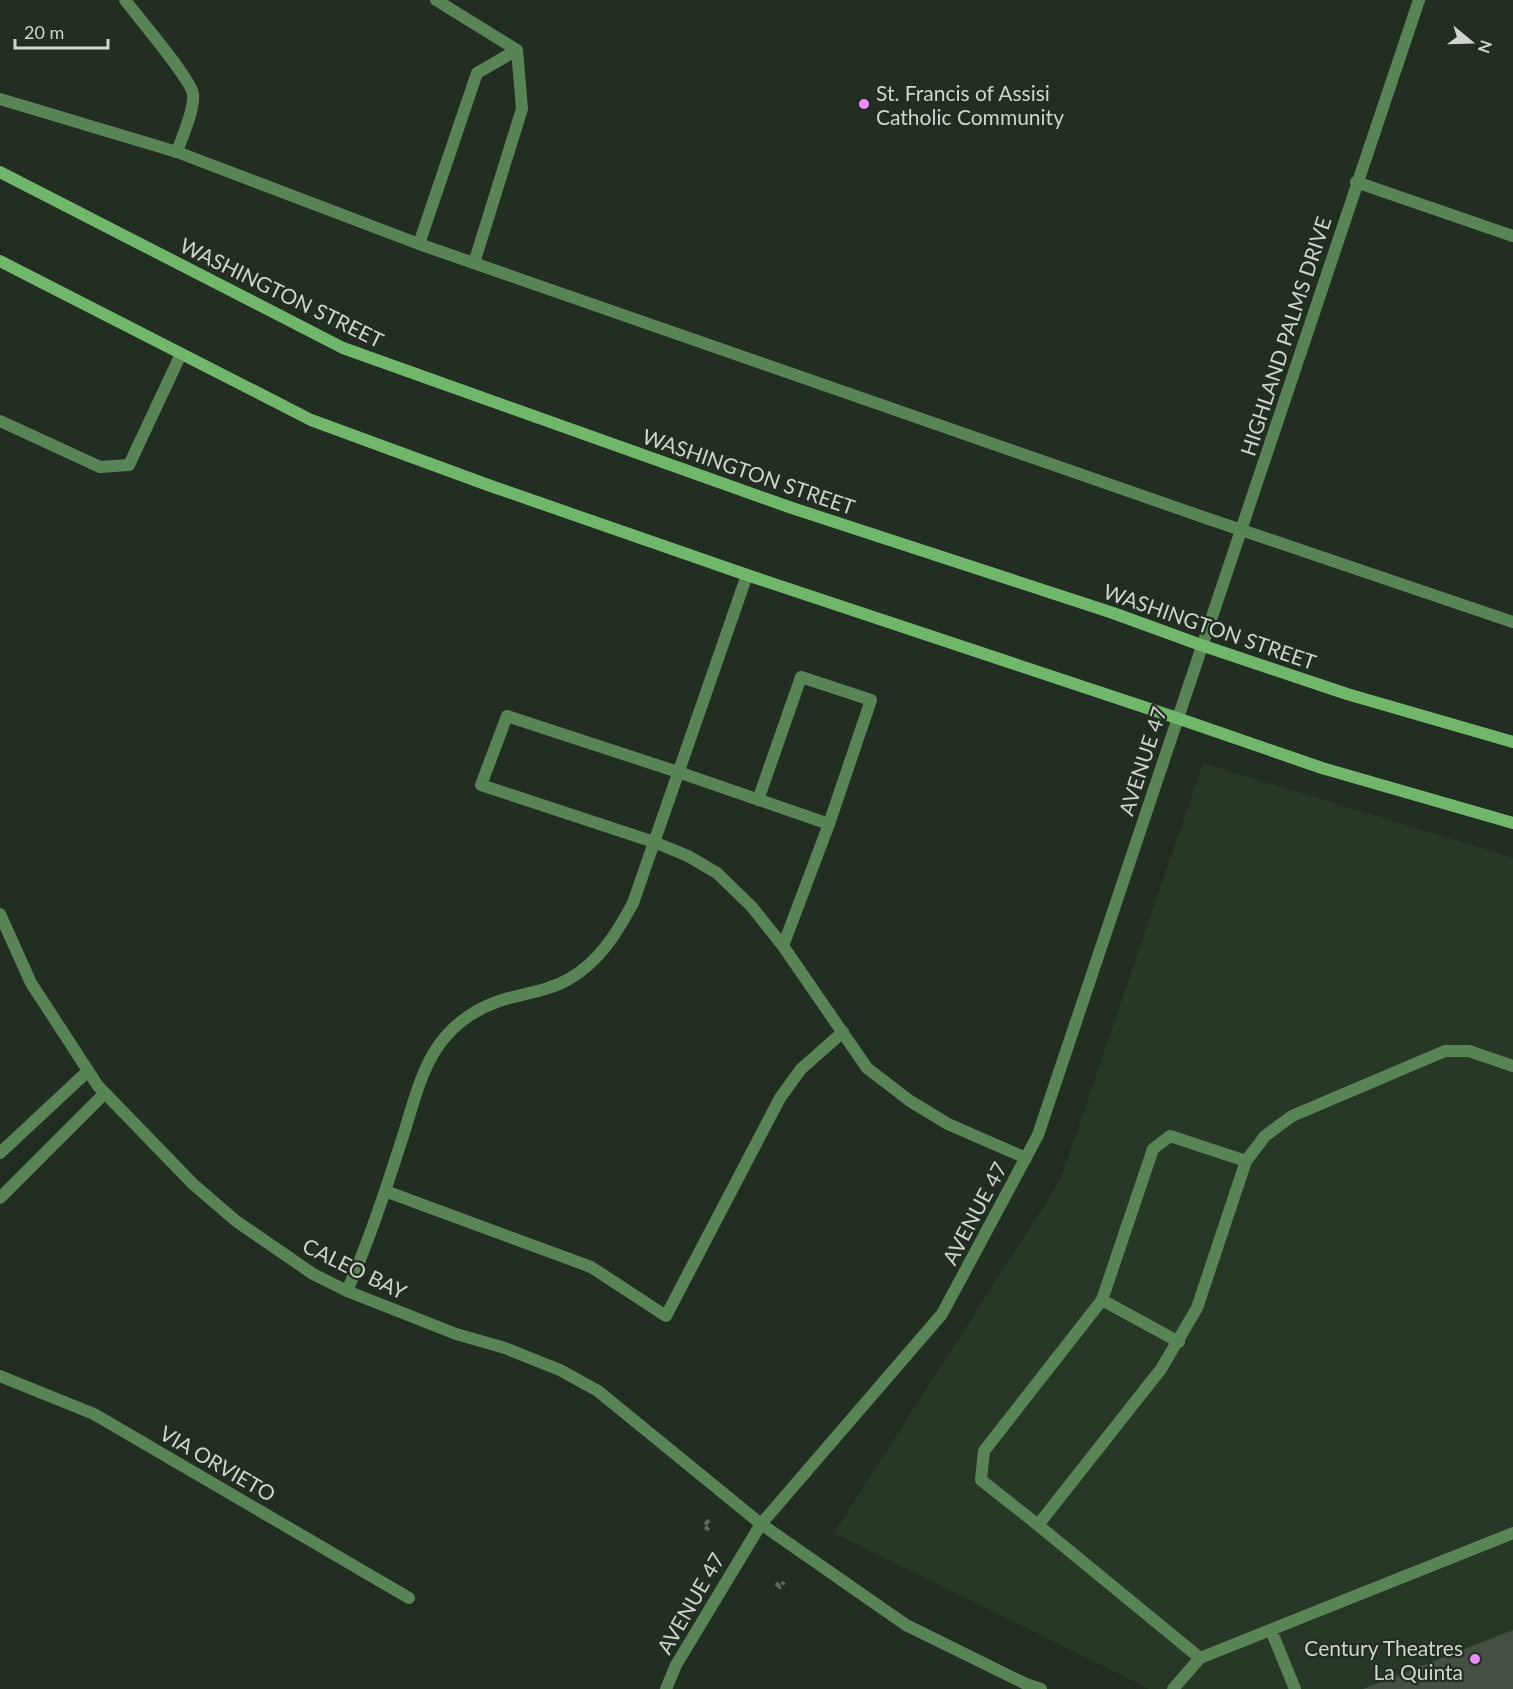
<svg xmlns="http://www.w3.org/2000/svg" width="1513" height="1689" font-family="Lato,sans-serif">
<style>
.built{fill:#283827}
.building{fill:#445042}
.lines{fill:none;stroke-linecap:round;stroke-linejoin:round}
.path{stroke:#5e685d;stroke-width:4;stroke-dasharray:6 3;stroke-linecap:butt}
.lane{stroke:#598455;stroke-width:12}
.street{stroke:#598455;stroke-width:12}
.secondary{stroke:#71b76b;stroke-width:12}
.poi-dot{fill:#ed8cfa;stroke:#232e22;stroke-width:2}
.labels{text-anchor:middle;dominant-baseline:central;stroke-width:4.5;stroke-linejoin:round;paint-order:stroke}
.poi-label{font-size:21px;fill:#ced5cd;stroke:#232e22;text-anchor:start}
.street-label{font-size:21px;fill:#ced5cd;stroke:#232e22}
</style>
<rect width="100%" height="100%" fill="#232e22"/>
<path class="built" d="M 1203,763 L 1513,858 L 1513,1689 L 1150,1689 L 834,1533 L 1060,1181 Z"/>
<path class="building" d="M 1513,1630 L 1513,1689 L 1363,1689 Z"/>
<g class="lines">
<path class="path" d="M 709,1520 L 704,1526 L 709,1530
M 776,1583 L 780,1587 L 784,1582"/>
<path class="lane" d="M 125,0 C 137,16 191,79 193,94 C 195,109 182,137 177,152
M 436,0 L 517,50
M 419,244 L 477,73 L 517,50
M 474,263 L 522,109 L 517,50
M 0,421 L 100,467 L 129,465 L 181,354
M 758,800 L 801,677 L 871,700 L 829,824 L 783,946
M 829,824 L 678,772 L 507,716 L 481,785 L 654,842 L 688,856 L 717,873 L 752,907 L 783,946 L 867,1068 L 910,1101 L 948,1124 L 1026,1158
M 1102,1300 L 1179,1342
M 1038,1525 L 981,1480 L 984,1451 L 1102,1300 L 1153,1149 L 1170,1136 L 1246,1161
M 1271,1630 L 1295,1689
M 1200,1658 L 1038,1525 L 1161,1369 L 1197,1308 L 1246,1161 L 1265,1136 L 1292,1116 L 1445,1051 L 1469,1051 L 1513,1066
M 1173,1689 L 1200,1658 L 1513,1533"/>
<path class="street" d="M 0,99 L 177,152 L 419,244 L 1206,518 L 1513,622
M 1356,182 L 1513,236
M 0,914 L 31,983 L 98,1086 L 193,1184 L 236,1221 L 313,1274 L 347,1291 L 456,1334 L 505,1348 L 560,1370 L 598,1391 L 761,1524 L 906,1625 L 1026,1684 L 1041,1689
M 0,1153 L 88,1071
M 385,1191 L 591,1267 L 666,1316 L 780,1098 L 801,1069 L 843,1032
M 0,1198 L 104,1094
M 347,1291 C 369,1241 386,1189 403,1136 C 414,1102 422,1063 446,1036 C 460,1020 479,1008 499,1001 C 522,993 547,992 569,979 C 599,962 617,933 633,903 L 747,575
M 0,1376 L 94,1414 L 409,1598
M 666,1689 L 676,1665 L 761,1524 L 942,1314 L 1038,1135 L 1419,0"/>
<path class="secondary" d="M 0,172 L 343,348 L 789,507 L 1113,613 L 1201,645 L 1347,694 L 1513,742
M 0,261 L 311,420 L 488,485 L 747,575 L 1177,718 L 1322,768 L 1513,823"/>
</g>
<g class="poi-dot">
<circle cx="864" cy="104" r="6"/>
<circle cx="1475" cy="1659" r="6"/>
</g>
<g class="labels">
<g class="poi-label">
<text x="876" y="92">St. Francis of Assisi<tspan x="876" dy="24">Catholic Community</tspan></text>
<text x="1463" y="1647" text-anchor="end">Century Theatres<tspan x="1463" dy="24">La Quinta</tspan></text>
</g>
<g class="street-label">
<text transform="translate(282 292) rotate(26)">WASHINGTON STREET</text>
<text transform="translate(1285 336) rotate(-72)">HIGHLAND PALMS DRIVE</text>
<text transform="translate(749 471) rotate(19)">WASHINGTON STREET</text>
<text transform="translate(1210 626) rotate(19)">WASHINGTON STREET</text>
<text transform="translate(1142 761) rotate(-72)">AVENUE 47</text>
<text transform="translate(974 1213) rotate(-62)">AVENUE 47</text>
<text transform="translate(355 1268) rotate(26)">CALEO BAY</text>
<text transform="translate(218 1463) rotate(30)">VIA ORVIETO</text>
<text transform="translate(690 1603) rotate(-60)">AVENUE 47</text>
</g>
</g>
<g transform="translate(1471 42) rotate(109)" stroke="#232e22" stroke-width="4.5" paint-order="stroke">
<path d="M0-4.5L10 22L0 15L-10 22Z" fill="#ced5cd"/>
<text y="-9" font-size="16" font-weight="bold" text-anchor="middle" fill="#ced5cd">N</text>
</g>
<path d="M15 39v9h93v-9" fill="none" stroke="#ced5cd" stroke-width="3"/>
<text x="24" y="39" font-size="18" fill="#ced5cd" stroke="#232e22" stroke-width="4.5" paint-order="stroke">20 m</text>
</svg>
